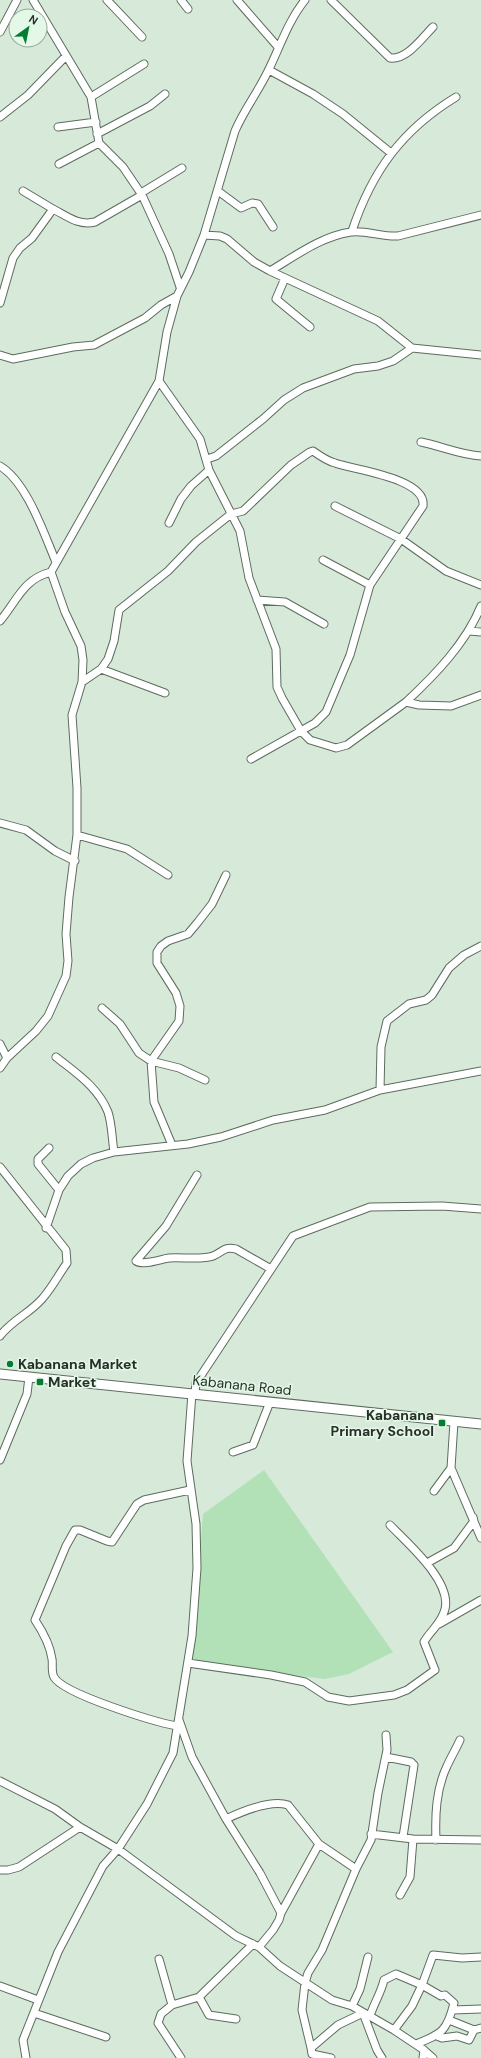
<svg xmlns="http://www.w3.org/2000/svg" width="481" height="2058" font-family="'DM Sans',sans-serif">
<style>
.green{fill:#b2e1b8}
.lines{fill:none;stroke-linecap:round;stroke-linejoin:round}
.minor-casing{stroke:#5c6c5e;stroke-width:9}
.tertiary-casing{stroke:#5c6c5e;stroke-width:11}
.minor{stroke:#fff;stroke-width:7}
.tertiary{stroke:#fff;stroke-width:9}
.poi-dot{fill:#057c33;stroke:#e4f8e7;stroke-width:1.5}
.labels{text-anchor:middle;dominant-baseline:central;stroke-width:3;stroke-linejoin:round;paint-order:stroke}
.poi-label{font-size:14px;font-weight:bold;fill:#282f29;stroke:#e4f8e7;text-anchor:start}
.street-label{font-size:14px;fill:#282f29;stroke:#e4f8e7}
</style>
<rect width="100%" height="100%" fill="#d7eada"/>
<path class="green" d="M 264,1470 L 393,1652 L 349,1674 L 325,1679 L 192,1663 L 203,1514 Z"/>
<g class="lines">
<defs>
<path id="minor" d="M 33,0 L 91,97 L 99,143 L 123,167 L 142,195 L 169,254 L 180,287
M 107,0 L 142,37
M 181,0 L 188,9
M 237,0 L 278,47
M 331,0 L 390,58 C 407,60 422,38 433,27
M 0,32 L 17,0
M 269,70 L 313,94 L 343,114 L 391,153
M 91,97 L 144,64
M 0,117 L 28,95 L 66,56
M 58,127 L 96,122
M 97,134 L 150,106 L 165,94
M 59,164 L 99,143
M 23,191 L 53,209
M 218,191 L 241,208 L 252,203 L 258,204 L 273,227
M 141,193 L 182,168
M 352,231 C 372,171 402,130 456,97
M 204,235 L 220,236 L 227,239 L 254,262 L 270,271 L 378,321 L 412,348 L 481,355
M 270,271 C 295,256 322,236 351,232 C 366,230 382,237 398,236 L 481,215
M 285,278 L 276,299 L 310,327
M 0,303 L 13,258 L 20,248 L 32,238 L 53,209 C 67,216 78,226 95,222 L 142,195
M 0,355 L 13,359 L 73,347 L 94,345 L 145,318 L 161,305 L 177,296
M 159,381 L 200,439 L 209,470 L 240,531 L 249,578 L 276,649 L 277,687 L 282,698 L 301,731 L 310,740 L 336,748 L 347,745 L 406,702 L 419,705 L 451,706 L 481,695
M 421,442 C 441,446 461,455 481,456
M 207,459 L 216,456 L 263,419 L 284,400 L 303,388 L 354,369 L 378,366 L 393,361 L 412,348
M 0,466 C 27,482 44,534 56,562
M 335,506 L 401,539 L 446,571 L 481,585
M 169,523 L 181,499 L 191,486 L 209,470
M 323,560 L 370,585
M 257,600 L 285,602 L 324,624
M 0,621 C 17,601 23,579 51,572
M 469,631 L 481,632
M 101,669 L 165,693
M 82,682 L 101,669 L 108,659 L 114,641 L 119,610 L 168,571 L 196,542 L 231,514 L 243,511 L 291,465 L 310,452 L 313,451 C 320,456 327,461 335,463 C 353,470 427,478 423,506 L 370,585 L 350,655 L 326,712 L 315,723 L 251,759
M 406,702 C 435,675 466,643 481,606
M 0,823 L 26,830 L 55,851 L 75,861
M 77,835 L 127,849 L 168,875
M 102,1008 L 120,1024 L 139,1053 L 151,1061 L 179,1068 L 205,1080
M 0,1044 L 7,1058
M 56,1057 C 76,1073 98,1087 108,1112 C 112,1124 112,1139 114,1152
M 0,1068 L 7,1058 L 36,1031 L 48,1016 L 66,976 L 68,961 L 66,934 L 69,897 L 77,835 L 77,788 L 72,715 L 82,682 L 83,660 L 81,646 L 65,612 L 51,572 L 159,381 L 167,332 L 177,296 L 189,272 L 204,235 L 235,131 C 244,110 258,92 268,71 C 280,47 288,21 305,0
M 380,1090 L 381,1047 L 387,1021 L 409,1004 L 426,1000 L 432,995 L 449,968 L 464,955 L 481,946
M 172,1145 L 154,1102 L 151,1061 L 179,1021 L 180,1006 L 176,993 L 157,963 L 157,952 L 161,946 L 168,941 L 188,934 L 198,922 L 212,904 L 226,875
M 49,1148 L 38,1159 L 38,1164 L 59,1190
M 0,1167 L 66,1250 L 67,1263 C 59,1274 52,1288 42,1299 C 30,1313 11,1321 0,1336
M 197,1175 L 166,1226 L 136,1261 C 143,1266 161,1259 169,1258 C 182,1257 203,1260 213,1256 C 223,1252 224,1246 236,1249 L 271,1269
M 46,1228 L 59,1190 L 68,1176 L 81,1164 L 93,1158 L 114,1152 L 188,1144 L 221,1137 L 273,1120 L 325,1110 L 380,1090 L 481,1071
M 195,1393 L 196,1383 L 293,1236 L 370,1207 L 442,1206 L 481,1209
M 454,1422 L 451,1468 L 481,1538
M 233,1452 L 253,1445 L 270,1402
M 0,1460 L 27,1394 L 29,1377
M 434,1491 L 451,1468
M 427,1563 L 454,1548 L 474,1521 L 473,1517
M 439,1624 L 481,1600
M 188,1663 L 271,1675 L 305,1682 L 328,1697 L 349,1701 L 394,1695 L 407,1690 L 435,1670 L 424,1642 C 430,1631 442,1623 445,1609 C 452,1581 407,1543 390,1525
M 179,1720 L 192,1757 L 226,1819 C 241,1812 271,1799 288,1805 L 319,1844 L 356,1869 L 371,1840 L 378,1793 L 387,1750 L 386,1735
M 177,1726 C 155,1722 63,1694 54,1677 C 51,1672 53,1664 52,1659 C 50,1644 43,1632 35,1620 L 66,1546 L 75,1530 L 80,1530 L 107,1541 L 112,1542 L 137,1504 L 144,1500 L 190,1490
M 386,1757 L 411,1762 L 414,1765 L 403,1837
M 0,1781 L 55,1809 L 80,1827 L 118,1849 L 236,1936 L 259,1947 L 280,1966 L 332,2000 L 352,2006 L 394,2030 L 424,2050 L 423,2058
M 226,1819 L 260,1873 L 281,1913 L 279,1920 L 273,1930 L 259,1947
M 371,1834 L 413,1839 L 481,1840
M 436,1840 C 435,1815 436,1789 447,1766 C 451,1757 456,1749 460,1740
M 0,1870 L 8,1870 L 19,1867 L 80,1827
M 400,1895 L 410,1877 L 413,1839
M 281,1913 L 319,1844
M 159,1959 L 172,2005 L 161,2014 L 158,2023 L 181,2058
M 0,1986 L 38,2000
M 199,1997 L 209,2015 L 236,2019
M 172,2005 L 199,1997 L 253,1944
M 352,2006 L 360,1989 L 368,1957
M 452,2010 L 481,2009
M 34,2013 L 106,2037
M 370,2016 C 374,2003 381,1993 384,1980 L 396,1974 L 422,1985 L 441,1996 L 445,1995 L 454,2003 C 447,2031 442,2034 416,2044
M 449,2020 L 474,2030
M 394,2030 L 412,2006 L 422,1985 L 433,1955 L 462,1958 L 481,1957
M 437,2036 L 442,2038 L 457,2036 L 469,2040 L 474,2030 L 481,2028
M 311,2048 L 302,2010 L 305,1983 L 308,1973 L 322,1950 L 356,1869
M 424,2050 L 433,2058
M 26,2058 L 23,2040 L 58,1952 L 103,1866 L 118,1849 L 147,1804 L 173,1753 L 192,1636 L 197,1568 L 196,1524 L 187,1461 L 192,1393
M 331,2058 L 312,2054 L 311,2048 L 338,2025 L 363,2013 L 377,2050 L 382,2058"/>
<path id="tertiary" d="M 0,1374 L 481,1424"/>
</defs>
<use href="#minor" class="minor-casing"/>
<use href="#tertiary" class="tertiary-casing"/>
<use href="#minor" class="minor"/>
<use href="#tertiary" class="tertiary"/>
</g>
<g class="poi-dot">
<circle cx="10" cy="1364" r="4"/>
<rect x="36" y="1378" width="8" height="8" rx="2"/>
<rect x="438" y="1419" width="8" height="8" rx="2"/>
</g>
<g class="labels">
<g class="poi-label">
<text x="18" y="1364">Kabanana Market</text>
<text x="48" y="1382">Market</text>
<text x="434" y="1415" text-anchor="end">Kabanana<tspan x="434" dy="16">Primary School</tspan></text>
</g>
<g class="street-label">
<text transform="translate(242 1385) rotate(6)">Kabanana Road</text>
</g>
</g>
<g transform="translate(28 28) rotate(33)"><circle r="19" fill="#e4f8e7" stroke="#99a89b"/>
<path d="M0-3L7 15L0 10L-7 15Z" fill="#057c33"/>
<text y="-6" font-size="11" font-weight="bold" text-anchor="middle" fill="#282f29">N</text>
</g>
</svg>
